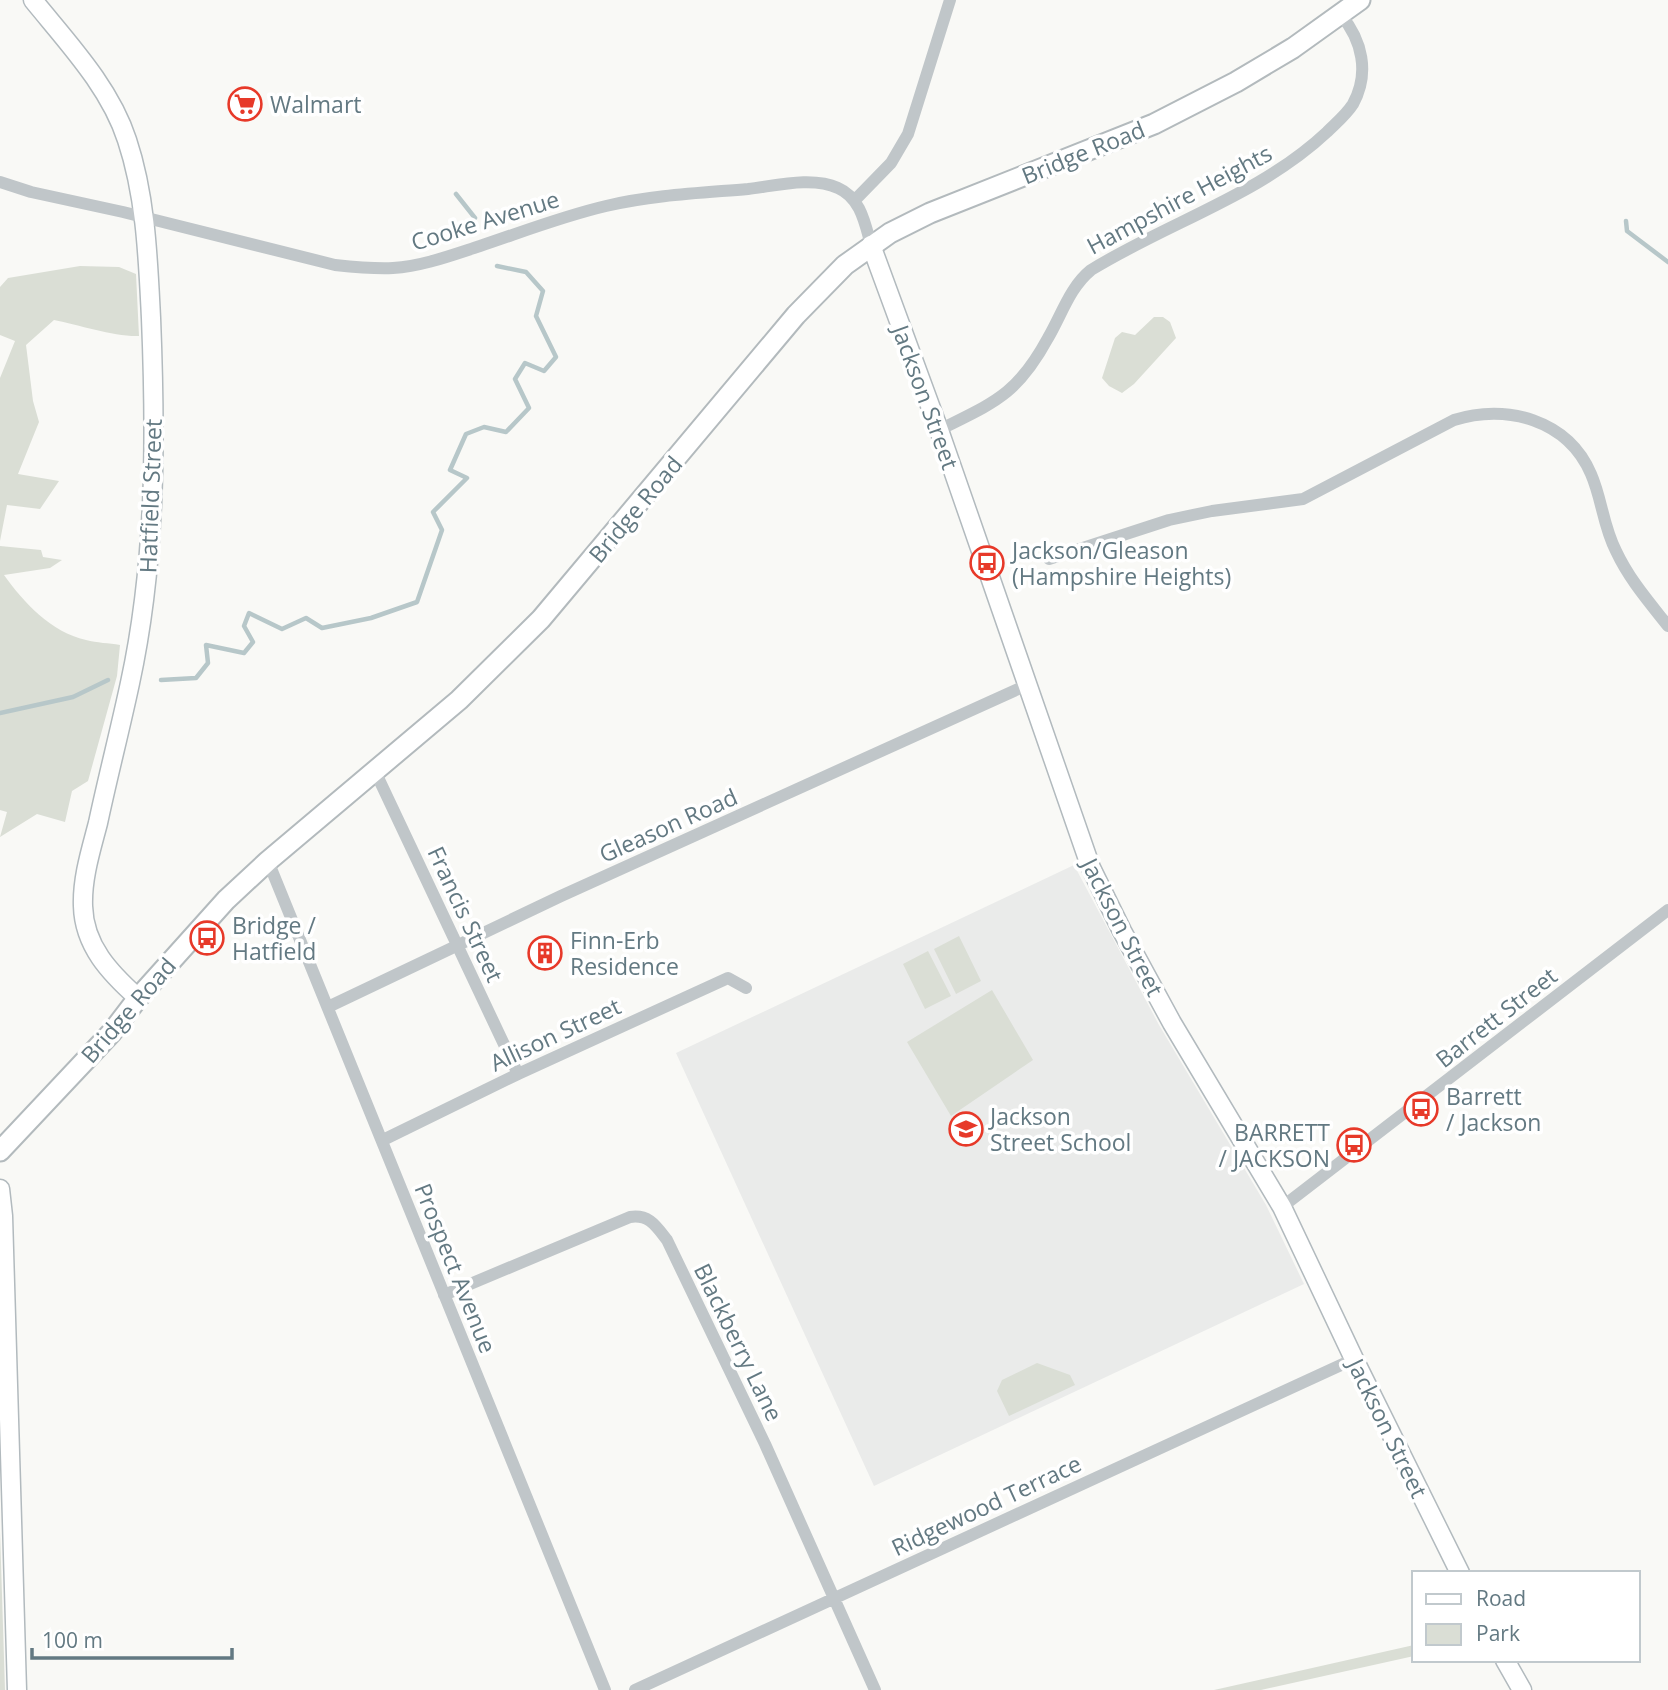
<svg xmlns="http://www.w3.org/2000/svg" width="1668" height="1690" font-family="'Open Sans',sans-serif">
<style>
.built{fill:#eaebea}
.green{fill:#daded5}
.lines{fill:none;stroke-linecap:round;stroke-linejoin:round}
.stream{stroke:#b7c7c9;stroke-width:4.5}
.secondary-casing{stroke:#b2babe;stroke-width:21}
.primary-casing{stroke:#b3babd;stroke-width:23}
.street{stroke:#c0c6c9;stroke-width:12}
.secondary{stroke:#fff;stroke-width:18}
.primary{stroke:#fff;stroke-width:19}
.labels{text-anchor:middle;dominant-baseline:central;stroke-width:7;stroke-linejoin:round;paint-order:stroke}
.poi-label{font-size:23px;fill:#637982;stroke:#fff;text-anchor:start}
.street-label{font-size:23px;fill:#637982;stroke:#fff}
</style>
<rect width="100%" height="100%" fill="#f9f9f6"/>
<path class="built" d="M 1074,865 L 1159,1025 L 1266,1205 L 1304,1284 L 874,1486 L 676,1053 Z"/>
<path class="green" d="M 80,266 L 119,267 L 136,274 L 139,336 C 115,337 79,325 54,320 L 26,345 L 33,401 L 39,422 L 18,474 L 59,481 L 40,509 L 7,505 L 0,541 L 0,378 L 15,341 L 0,335 L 0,287 L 8,278 Z
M 1154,317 L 1163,317 L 1170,322 L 1176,338 L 1134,384 L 1122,393 L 1109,386 L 1102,378 L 1115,338 L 1122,332 L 1135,335 Z
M 0,546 L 41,550 L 43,557 L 62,560 L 50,568 L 4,575 C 24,603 51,632 86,640 C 97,643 109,643 120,645 L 117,676 L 88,781 L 72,791 L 65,822 L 37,814 L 0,837 L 7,812 L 0,810 Z
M 959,936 L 981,981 L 956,994 L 934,949 Z
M 928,951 L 951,996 L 925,1009 L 903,964 Z
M 992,990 L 1033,1060 L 951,1116 L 907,1042 Z
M 1037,1363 L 1070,1375 L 1075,1385 L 1009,1416 L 997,1391 L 1002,1380 Z
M 0,1531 L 5,1690 L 0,1690 Z
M 1414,1645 L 1414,1656 L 1261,1690 L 1214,1690 Z"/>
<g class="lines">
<path class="stream" d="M 456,194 L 475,218
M 1626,221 L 1627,231 L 1668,262
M 161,680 L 196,678 L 208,663 L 206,645 L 244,653 L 253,642 L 244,626 L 249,613 L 282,629 L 306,618 L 322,628 L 371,618 L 417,602 L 442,530 L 433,512 L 467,478 L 450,470 L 466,434 L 484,427 L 506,432 L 529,408 L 515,379 L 525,363 L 544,371 L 556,357 L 536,316 L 543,291 L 526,272 L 497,266
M 0,713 L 73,697 L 108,680"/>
<defs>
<path id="secondary" d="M 33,0 C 67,42 110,87 127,140 C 146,197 148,259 151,318 C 156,440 156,563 130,683 C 120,730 108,776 98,823 C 91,850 82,878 83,906 C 84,946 110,973 138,998
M 871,245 L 939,430 L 1091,868 L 1122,931 L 1172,1023 L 1282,1207 L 1354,1359 L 1460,1573
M 0,1189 L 3,1216 L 17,1690
M 1505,1660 L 1522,1690"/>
<path id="primary" d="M 0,1151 L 112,1032 L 138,998 L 226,900 L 268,861 L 459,700 L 541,619 L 796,315 L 845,265 L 890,233 L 930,213 L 1154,124 L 1236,82 L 1293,48 L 1360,0"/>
</defs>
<use href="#secondary" class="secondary-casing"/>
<use href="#primary" class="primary-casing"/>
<path class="street" d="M 0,182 L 31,192 L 123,212 L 335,265 C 354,267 374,269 393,268 C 423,266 452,255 480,246 C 522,232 563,216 606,206 C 653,195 701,193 748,189 C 775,186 812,176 838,188 C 861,198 865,224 871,245
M 854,201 L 891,163 L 908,134 L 950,0
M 939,430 C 995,402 1017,395 1048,338 C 1062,314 1070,287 1091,270 C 1169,222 1260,195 1327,132 C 1336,123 1346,115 1353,104 C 1370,73 1362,40 1341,15
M 1049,559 L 1169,520 L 1212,511 L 1303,499 L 1454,420 C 1506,403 1568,420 1591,474 C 1602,499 1603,526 1616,551 C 1629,579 1649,602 1668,626
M 375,771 L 518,1074
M 268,861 L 605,1690
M 328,1007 L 561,896 L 1027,685
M 383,1140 L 518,1074 L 728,978 L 746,988
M 1282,1207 L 1668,910
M 444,1295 L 630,1217 C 649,1214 656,1226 667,1240 L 765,1444 L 875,1690
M 635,1690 L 1354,1359"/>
<use href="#secondary" class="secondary"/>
<use href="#primary" class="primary"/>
</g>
<defs>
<symbol id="supermarket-ring" viewBox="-11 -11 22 22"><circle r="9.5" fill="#fff" stroke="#e73929" stroke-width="1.5"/><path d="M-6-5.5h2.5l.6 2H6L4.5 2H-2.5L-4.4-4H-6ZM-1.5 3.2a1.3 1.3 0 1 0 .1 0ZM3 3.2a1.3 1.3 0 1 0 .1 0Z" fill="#e73929"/></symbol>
<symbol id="bus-ring" viewBox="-11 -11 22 22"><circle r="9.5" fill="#fff" stroke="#e73929" stroke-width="1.5"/><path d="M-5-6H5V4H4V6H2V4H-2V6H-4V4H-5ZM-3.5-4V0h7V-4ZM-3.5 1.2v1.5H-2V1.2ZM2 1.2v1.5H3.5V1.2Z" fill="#e73929"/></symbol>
<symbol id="building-ring" viewBox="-11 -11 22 22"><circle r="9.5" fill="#fff" stroke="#e73929" stroke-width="1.5"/><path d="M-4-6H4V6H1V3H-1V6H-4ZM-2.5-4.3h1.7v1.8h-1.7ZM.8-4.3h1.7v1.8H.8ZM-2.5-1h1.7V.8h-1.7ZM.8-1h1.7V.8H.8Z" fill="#e73929"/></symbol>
<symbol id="school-ring" viewBox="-11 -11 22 22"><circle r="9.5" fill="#fff" stroke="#e73929" stroke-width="1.5"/><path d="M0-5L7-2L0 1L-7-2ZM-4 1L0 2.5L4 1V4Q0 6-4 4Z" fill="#e73929"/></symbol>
</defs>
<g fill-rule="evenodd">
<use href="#supermarket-ring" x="226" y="85" width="38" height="38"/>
<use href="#bus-ring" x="968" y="544" width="38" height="38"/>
<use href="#bus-ring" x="188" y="919" width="38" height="38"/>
<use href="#building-ring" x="526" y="934" width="38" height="38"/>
<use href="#bus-ring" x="1402" y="1090" width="38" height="38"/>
<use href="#school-ring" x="947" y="1110" width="38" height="38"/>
<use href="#bus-ring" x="1335" y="1126" width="38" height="38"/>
</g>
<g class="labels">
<g class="poi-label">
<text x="270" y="104">Walmart</text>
<text x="1012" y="550">Jackson/Gleason<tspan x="1012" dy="26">(Hampshire Heights)</tspan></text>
<text x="232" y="925">Bridge /<tspan x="232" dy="26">Hatfield</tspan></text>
<text x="570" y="940">Finn-Erb<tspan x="570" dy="26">Residence</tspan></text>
<text x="1446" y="1096">Barrett<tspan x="1446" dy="26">/ Jackson</tspan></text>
<text x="990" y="1116">Jackson<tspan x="990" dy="26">Street School</tspan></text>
<text x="1330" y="1132" text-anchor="end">BARRETT<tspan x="1330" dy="26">/ JACKSON</tspan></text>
</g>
<g class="street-label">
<text transform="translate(1083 152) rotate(-22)">Bridge Road</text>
<text transform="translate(1179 199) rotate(-28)">Hampshire Heights</text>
<text transform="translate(485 220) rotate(-17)">Cooke Avenue</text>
<text transform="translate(926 397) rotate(70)">Jackson Street</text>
<text transform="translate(150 496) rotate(-88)">Hatfield Street</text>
<text transform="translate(635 509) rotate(-50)">Bridge Road</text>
<text transform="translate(668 825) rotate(-24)">Gleason Road</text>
<text transform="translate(466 914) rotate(65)">Francis Street</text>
<text transform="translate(1123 927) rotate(63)">Jackson Street</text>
<text transform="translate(128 1010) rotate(-49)">Bridge Road</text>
<text transform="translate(1496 1017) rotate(-38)">Barrett Street</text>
<text transform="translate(555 1034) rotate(-25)">Allison Street</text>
<text transform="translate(456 1268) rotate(68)">Prospect Avenue</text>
<text transform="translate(739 1342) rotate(64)">Blackberry Lane</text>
<text transform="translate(1388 1428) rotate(64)">Jackson Street</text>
<text transform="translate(986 1505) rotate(-25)">Ridgewood Terrace</text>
</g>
</g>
<rect x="1412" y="1571" width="228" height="91" fill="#ffffff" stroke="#c1c9cd" stroke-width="2"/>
<rect x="1426" y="1594" width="35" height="10" fill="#ffffff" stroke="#c1c9cd" stroke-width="2"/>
<text x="1476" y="1606" font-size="21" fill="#637982">Road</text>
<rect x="1426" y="1624" width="35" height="21" fill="#daded5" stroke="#c1c9cd" stroke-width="2"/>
<text x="1476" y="1641" font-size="21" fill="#637982">Park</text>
<path d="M32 1648v10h200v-10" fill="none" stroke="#637982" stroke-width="3.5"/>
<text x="42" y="1648" font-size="21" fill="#637982" stroke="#ffffff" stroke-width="5" paint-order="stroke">100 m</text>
</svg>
